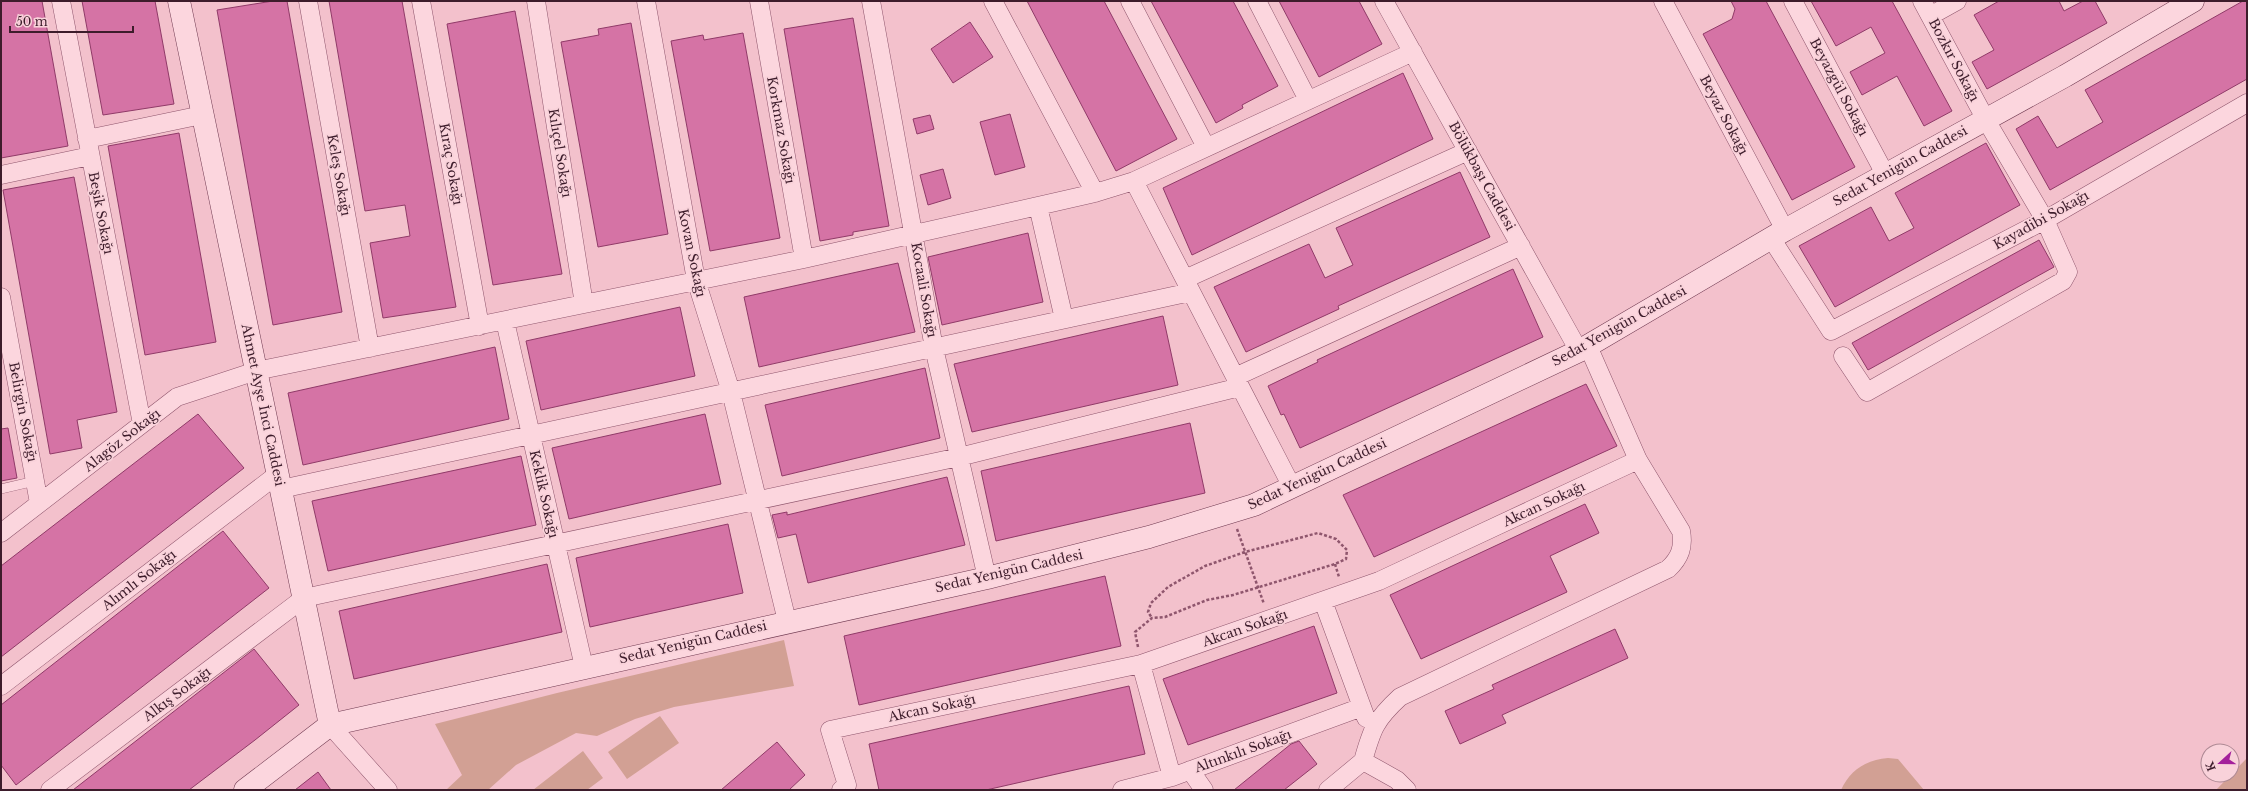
<svg xmlns="http://www.w3.org/2000/svg" width="2248" height="791" font-family="'Libre Baskerville',serif">
<style>
.green{fill:#d2a094}
.building{fill:#d573a5;stroke:#903a68}
.lines{fill:none;stroke-linecap:round;stroke-linejoin:round}
.lane-casing{stroke:#8f566d;stroke-width:10}
.street-casing{stroke:#8f566d;stroke-width:19}
.secondary-casing{stroke:#703a51;stroke-width:23}
.path{stroke:#8f566d;stroke-width:2.5;stroke-dasharray:3 2;stroke-linecap:butt}
.lane{stroke:#fcd6de;stroke-width:9}
.street{stroke:#fcd6de;stroke-width:18}
.secondary{stroke:#fcd6de;stroke-width:22}
.labels{text-anchor:middle;dominant-baseline:central;stroke-width:3.5;stroke-linejoin:round;paint-order:stroke}
.street-label{font-size:13px;fill:#3d1c2b;stroke:#f9d2da}
</style>
<rect width="100%" height="100%" fill="#f3c1cc"/>
<path class="green" d="M 784,640 L 794,686 L 674,707 L 635,719 L 597,736 L 576,733 L 516,765 L 488,790 L 446,790 L 462,775 L 435,724 L 557,693 Z
M 660,716 L 679,743 L 627,779 L 608,752 Z
M 583,751 L 603,778 L 587,790 L 533,790 Z
M 1888,758 L 1898,759 L 1924,790 L 1841,790 C 1850,770 1866,760 1888,758 Z
M 2247,758 L 2247,790 L 2216,790 Z"/>
<path class="building" d="M 1,1 L 42,1 L 68,146 L 1,158 Z
M 82,1 L 155,1 L 174,104 L 103,115 Z
M 273,1 L 287,1 L 342,312 L 273,325 L 217,10 Z
M 329,1 L 402,1 L 456,307 L 383,318 L 370,243 L 410,236 L 405,205 L 365,211 Z
M 1027,1 L 1104,1 L 1177,139 L 1116,171 Z
M 1151,1 L 1233,1 L 1278,86 L 1242,105 L 1243,108 L 1216,123 Z
M 1279,1 L 1359,1 L 1382,44 L 1319,77 Z
M 1731,1 L 1766,1 L 1855,167 L 1792,200 L 1703,34 L 1732,19 L 1735,9 Z
M 1811,1 L 1892,1 L 1952,111 L 1924,126 L 1897,76 L 1862,95 L 1850,72 L 1885,53 L 1871,27 L 1836,46 Z
M 1999,1 L 2059,1 L 2064,11 L 2083,1 L 2095,1 L 2107,23 L 1987,89 L 1972,62 L 1994,50 L 1974,15 Z
M 2243,1 L 2247,1 L 2247,79 L 2050,190 L 2016,129 L 2038,116 L 2057,148 L 2103,122 L 2085,90 Z
M 515,11 L 562,274 L 493,285 L 447,24 Z
M 853,18 L 889,226 L 853,232 L 853,235 L 820,241 L 784,29 Z
M 970,22 L 993,57 L 953,83 L 931,49 Z
M 631,23 L 668,234 L 598,247 L 561,42 L 599,35 L 598,29 Z
M 743,33 L 780,238 L 710,251 L 671,41 L 703,35 L 704,40 Z
M 1403,73 L 1433,139 L 1192,255 L 1163,188 Z
M 1010,114 L 1025,167 L 995,175 L 980,122 Z
M 930,115 L 934,129 L 917,134 L 913,119 Z
M 179,133 L 216,342 L 145,355 L 108,146 Z
M 1986,143 L 2020,205 L 1835,307 L 1799,246 L 1871,207 L 1889,241 L 1914,228 L 1895,193 Z
M 943,169 L 951,198 L 928,205 L 920,175 Z
M 1460,172 L 1490,237 L 1338,306 L 1339,309 L 1246,352 L 1214,287 L 1309,244 L 1325,278 L 1353,265 L 1336,228 Z
M 74,177 L 117,412 L 77,420 L 82,448 L 50,454 L 3,190 Z
M 1028,233 L 1043,302 L 942,325 L 928,257 Z
M 2039,240 L 2054,267 L 1868,370 L 1852,343 Z
M 898,263 L 915,332 L 759,367 L 744,297 Z
M 1513,269 L 1543,337 L 1300,448 L 1284,414 L 1281,415 L 1268,386 L 1318,362 L 1317,360 Z
M 680,307 L 695,376 L 541,410 L 526,341 Z
M 1163,316 L 1178,385 L 972,432 L 954,364 Z
M 495,347 L 509,419 L 303,465 L 288,393 Z
M 925,368 L 940,438 L 782,476 L 765,405 Z
M 1586,384 L 1617,446 L 1374,557 L 1343,495 Z
M 198,414 L 244,468 L 1,657 L 1,566 Z
M 705,414 L 721,484 L 569,519 L 552,448 Z
M 1190,423 L 1205,493 L 996,541 L 981,471 Z
M 8,428 L 17,478 L 1,481 L 1,429 Z
M 521,456 L 536,525 L 328,571 L 312,501 Z
M 947,477 L 965,545 L 808,583 L 796,534 L 778,538 L 772,515 L 787,512 L 787,515 Z
M 1585,504 L 1599,533 L 1550,556 L 1567,592 L 1421,659 L 1390,595 Z
M 728,524 L 743,593 L 590,627 L 576,558 Z
M 223,531 L 269,588 L 16,785 L 1,765 L 1,705 Z
M 547,564 L 562,632 L 354,679 L 339,611 Z
M 1105,576 L 1121,646 L 859,705 L 844,636 Z
M 1314,626 L 1337,693 L 1188,745 L 1163,679 Z
M 1615,629 L 1628,658 L 1502,715 L 1506,723 L 1460,744 L 1445,711 L 1494,689 L 1492,685 Z
M 254,649 L 299,705 L 255,740 L 189,790 L 73,790 Z
M 1129,686 L 1145,754 L 986,790 L 879,790 L 869,744 Z
M 1299,741 L 1317,764 L 1284,790 L 1234,790 L 1291,744 Z
M 777,742 L 805,775 L 789,790 L 721,790 Z
M 318,772 L 331,790 L 295,790 Z"/>
<g class="lines">
<defs>
<path id="lane" d="M 1,489 L 35,481"/>
<path id="street" d="M 61,1 L 142,424
M 308,1 L 370,348
M 421,1 L 480,326
M 536,1 L 584,304
M 646,1 L 696,280 L 731,392 L 787,621
M 759,1 L 804,259
M 871,1 L 934,348 L 987,578
M 993,1 L 1095,193
M 1130,1 L 1206,147
M 1257,1 L 1308,100
M 1384,1 L 1579,351
M 1663,1 L 1785,230
M 1793,1 L 1885,174
M 1930,16 L 1957,1
M 87,139 L 202,115
M 1,175 L 90,156
M 1134,181 L 1292,487
M 1038,206 L 1064,319
M 1771,238 L 1831,331 L 2045,220 L 2247,103
M 1185,279 L 1468,151
M 1,297 L 39,503
M 505,321 L 584,667
M 1843,356 L 1867,392 L 2063,281 L 2068,272 L 2045,220 L 1986,120 L 1922,1
M 1235,377 L 1521,246
M 281,489 L 1191,292
M 1,533 L 177,397 L 256,371 L 804,259 L 1095,193 L 1134,181 L 1413,52
M 1323,601 L 1366,718
M 1141,664 L 1172,777
M 1,686 L 278,474
M 330,725 L 388,790
M 1363,761 C 1372,729 1375,720 1400,697 L 1668,569 C 1680,558 1684,547 1681,531 L 1638,460 L 1588,346
M 1363,761 L 1397,780 L 1407,790
M 1190,770 L 1204,790
M 50,790 L 304,598 L 959,457 L 1240,387
M 841,790 L 847,785 L 830,730 L 1141,664 L 1379,581 L 1638,460
M 1122,790 L 1172,777 L 1362,707
M 1328,790 L 1363,761"/>
<path id="secondary" d="M 179,1 L 330,725
M 245,790 L 330,725 L 987,578 L 1149,537 L 1254,505 L 1579,351 L 1785,230 L 2065,76 L 2193,1"/>
</defs>
<use href="#lane" class="lane-casing"/>
<use href="#street" class="street-casing"/>
<use href="#secondary" class="secondary-casing"/>
<path class="path" d="M 1237,529 L 1264,604
M 1335,564 L 1339,577
M 1138,647 L 1135,632 L 1152,618 L 1165,617 L 1207,600 L 1233,595 L 1335,564 L 1346,559 L 1347,550 L 1336,539 L 1318,533 L 1245,552 L 1205,566 L 1168,587 L 1151,603 L 1148,612 L 1152,618"/>
<use href="#lane" class="lane"/>
<use href="#street" class="street"/>
<use href="#secondary" class="secondary"/>
</g>
<g class="labels">
<g class="street-label">
<text transform="translate(1954 60) rotate(62)">Bozkır Sokağı</text>
<text transform="translate(1839 87) rotate(62)">Beyazgül Sokağı</text>
<text transform="translate(1724 115) rotate(62)">Beyaz Sokağı</text>
<text transform="translate(781 130) rotate(80)">Korkmaz Sokağı</text>
<text transform="translate(560 153) rotate(81)">Kılıçel Sokağı</text>
<text transform="translate(451 164) rotate(80)">Kıraç Sokağı</text>
<text transform="translate(1900 166) rotate(-29)">Sedat Yenigün Caddesi</text>
<text transform="translate(339 175) rotate(80)">Keleş Sokağı</text>
<text transform="translate(1482 176) rotate(61)">Bölükbaşı Caddesi</text>
<text transform="translate(101 213) rotate(79)">Beşik Sokağı</text>
<text transform="translate(2041 220) rotate(-29)">Kayadibi Sokağı</text>
<text transform="translate(692 253) rotate(78)">Kovan Sokağı</text>
<text transform="translate(924 290) rotate(80)">Kocaali Sokağı</text>
<text transform="translate(1619 326) rotate(-29)">Sedat Yenigün Caddesi</text>
<text transform="translate(263 405) rotate(78)">Ahmet Ayşe İnci Caddesi</text>
<text transform="translate(23 412) rotate(79)">Belirgin Sokağı</text>
<text transform="translate(122 440) rotate(-38)">Alagöz Sokağı</text>
<text transform="translate(1317 474) rotate(-25)">Sedat Yenigün Caddesi</text>
<text transform="translate(544 494) rotate(77)">Keklik Sokağı</text>
<text transform="translate(1544 504) rotate(-25)">Akcan Sokağı</text>
<text transform="translate(1009 571) rotate(-13)">Sedat Yenigün Caddesi</text>
<text transform="translate(139 580) rotate(-38)">Alımlı Sokağı</text>
<text transform="translate(1245 628) rotate(-19)">Akcan Sokağı</text>
<text transform="translate(693 642) rotate(-13)">Sedat Yenigün Caddesi</text>
<text transform="translate(177 694) rotate(-37)">Alkış Sokağı</text>
<text transform="translate(932 708) rotate(-12)">Akcan Sokağı</text>
<text transform="translate(1243 751) rotate(-20)">Altınkılı Sokağı</text>
</g>
</g>
<rect width="2248" height="791" fill="none" stroke="#3d1c2b" stroke-width="4"/>
<g transform="translate(2220 763) rotate(249)"><circle r="19" fill="#f9d2da" stroke="#ae8994"/>
<path d="M0-3L7 15L0 10L-7 15Z" fill="#a4209b"/>
<text y="-6" font-size="11" font-weight="bold" text-anchor="middle" fill="#3d1c2b">K</text>
</g>
<path d="M10 26v6h123v-6" fill="none" stroke="#3d1c2b" stroke-width="2"/>
<text x="16" y="26" font-size="12" fill="#3d1c2b" stroke="#f9d2da" stroke-width="3" paint-order="stroke">50 m</text>
</svg>
